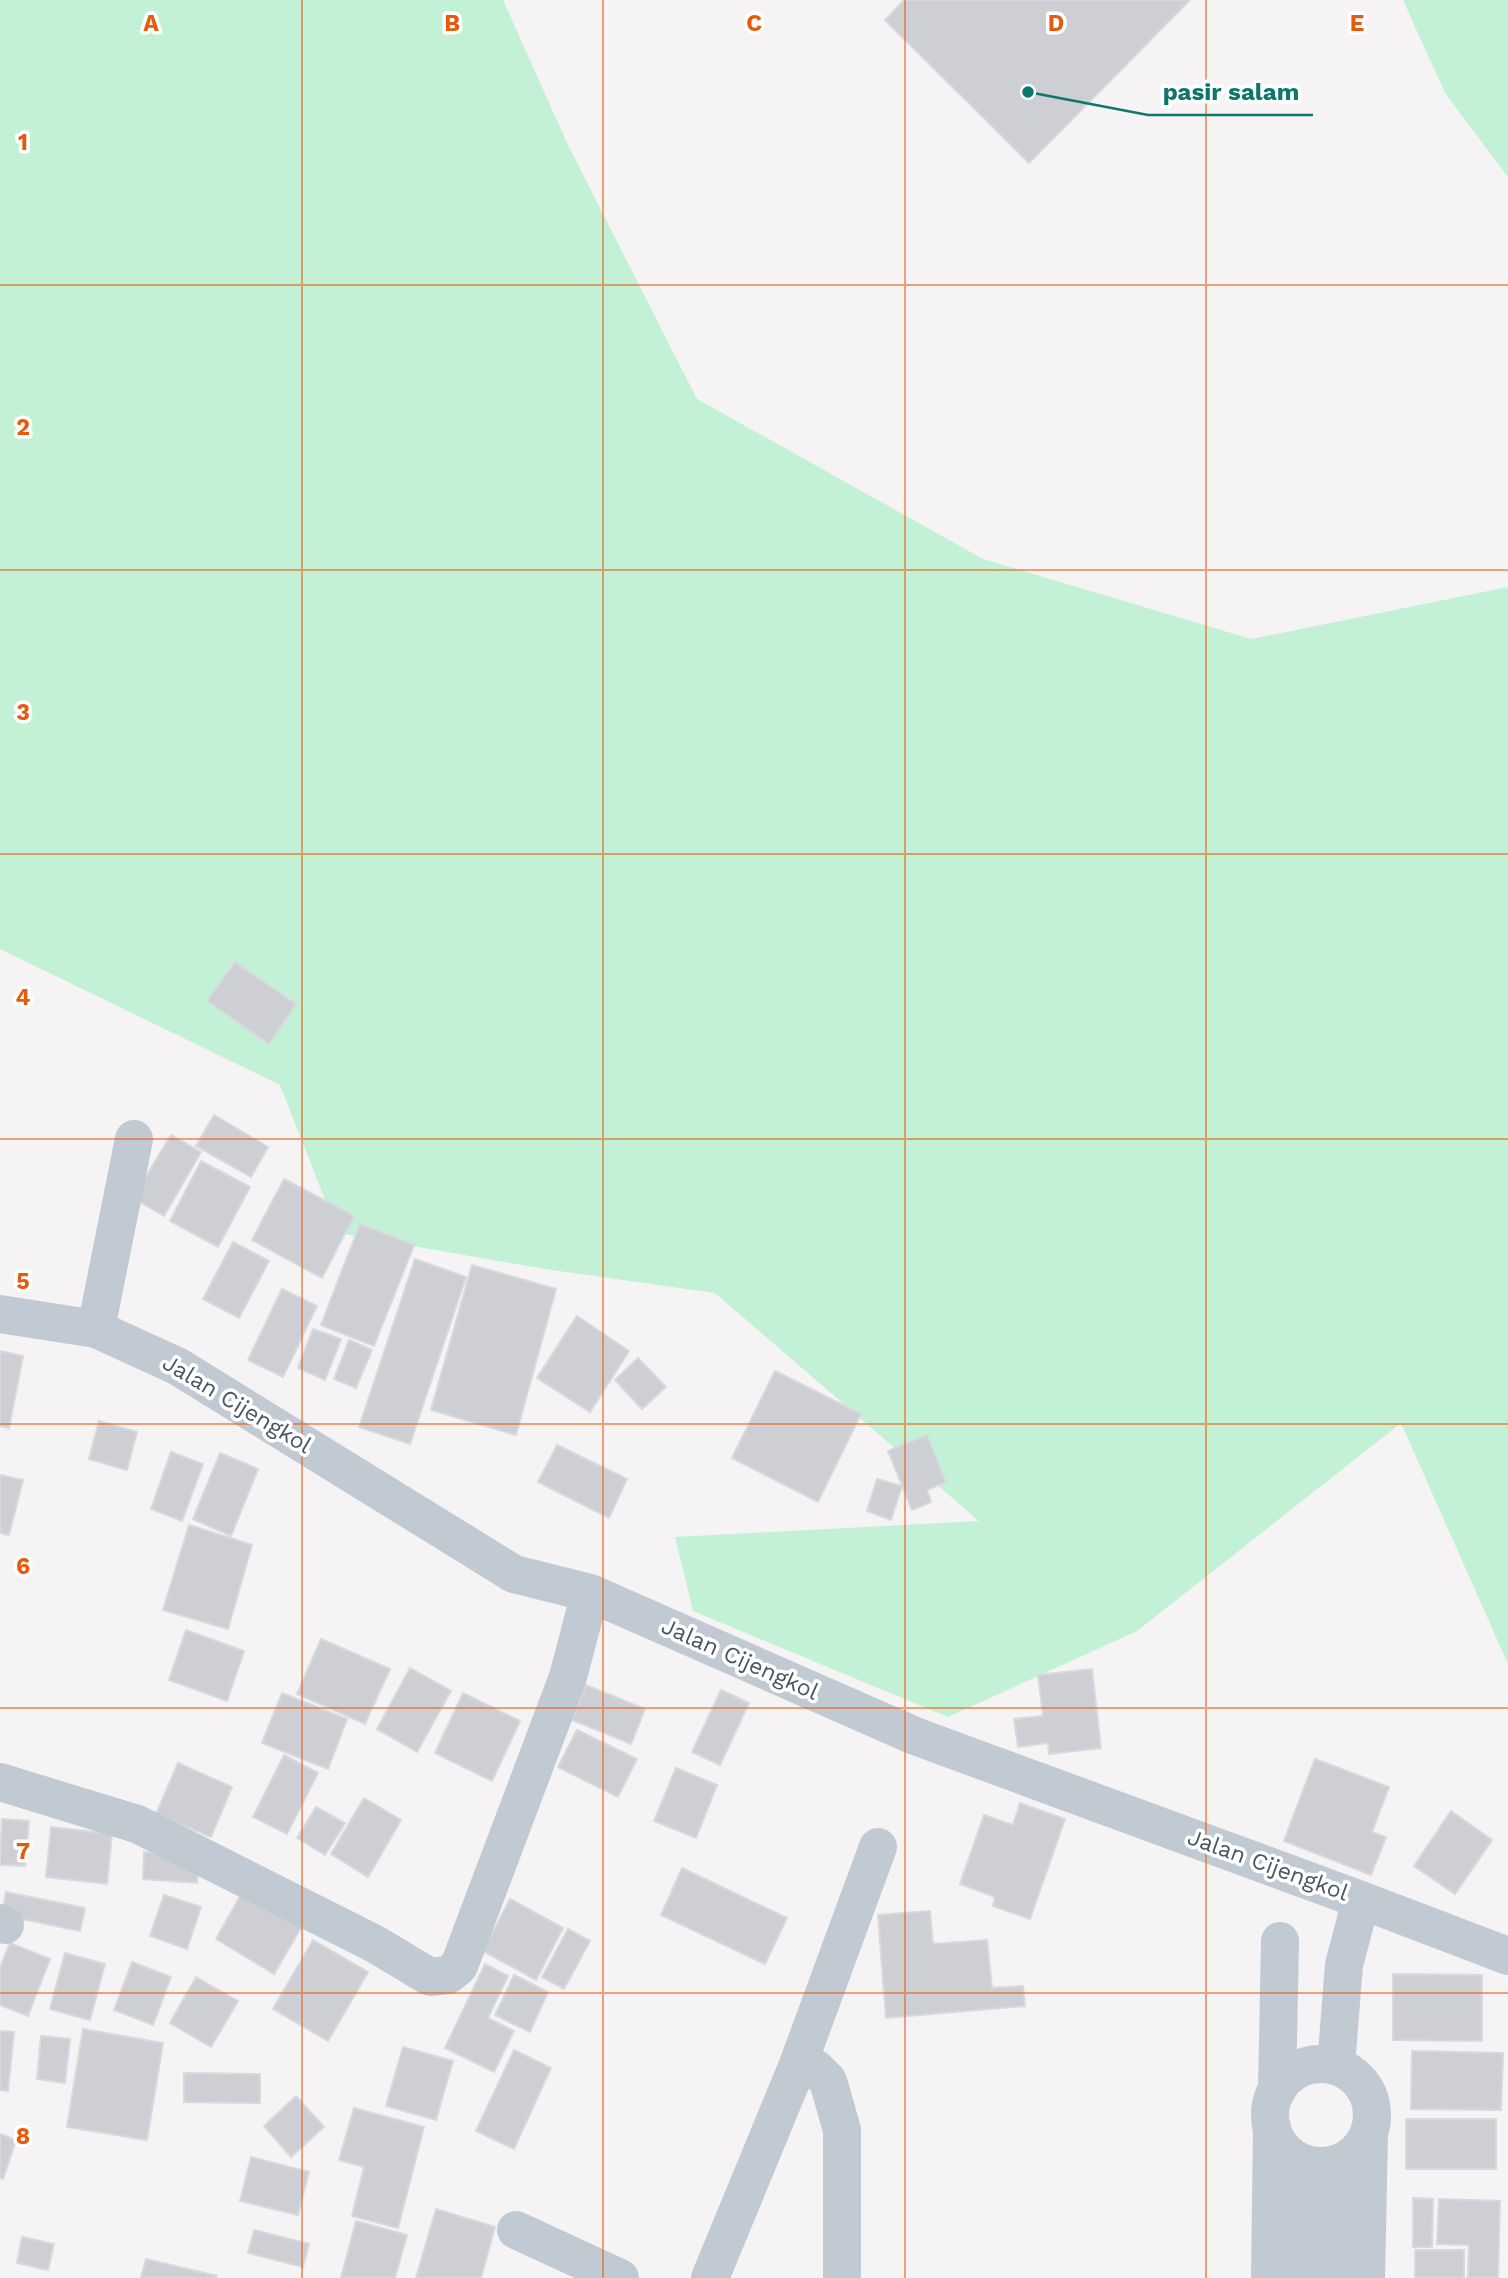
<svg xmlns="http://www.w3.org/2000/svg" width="1508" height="2278" font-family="'Work Sans',sans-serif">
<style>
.green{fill:#c3f1d5}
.building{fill:#cdcfd5;stroke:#d7d9de;stroke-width:2}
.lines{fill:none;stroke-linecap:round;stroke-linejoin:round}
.street{stroke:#c1cad2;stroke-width:38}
.grid{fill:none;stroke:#e8590c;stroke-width:2;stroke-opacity:0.55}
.labels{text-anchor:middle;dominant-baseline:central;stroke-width:7;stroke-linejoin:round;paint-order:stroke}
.street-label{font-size:23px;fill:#4a5661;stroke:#fff}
.grid-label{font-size:23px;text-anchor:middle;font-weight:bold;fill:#e8590c;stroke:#fff;stroke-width:7;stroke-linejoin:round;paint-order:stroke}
.leader{fill:none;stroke:#0f766e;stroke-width:2.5}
.callout-dot{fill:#0f766e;stroke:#fff;stroke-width:2.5}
.callout-label{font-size:24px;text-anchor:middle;font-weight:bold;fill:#0f766e;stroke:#fff;stroke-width:7;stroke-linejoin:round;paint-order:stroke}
</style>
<rect width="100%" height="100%" fill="#f5f3f3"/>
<path class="green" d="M 0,0 L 503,0 L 568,145 L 697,399 L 983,559 L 1251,639 L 1508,587 L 1508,1664 L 1401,1423 L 1137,1631 L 948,1717 L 693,1611 L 675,1537 L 979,1521 L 715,1293 L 545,1269 L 338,1233 L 280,1085 L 0,949 Z
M 1403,0 L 1508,0 L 1508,177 L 1445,93 Z"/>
<path class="building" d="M 904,0 L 1190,0 L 1029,163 L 885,20 Z
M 235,962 L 296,1004 L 269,1044 L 207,1001 Z
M 214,1115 L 268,1147 L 251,1177 L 196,1146 Z
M 171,1135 L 201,1152 L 164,1216 L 133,1198 Z
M 201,1161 L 250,1187 L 218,1247 L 170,1221 Z
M 284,1179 L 354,1216 L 322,1278 L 252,1240 Z
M 360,1224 L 414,1245 L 374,1346 L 321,1325 Z
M 233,1242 L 269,1261 L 239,1318 L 203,1299 Z
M 415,1259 L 466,1277 L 410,1444 L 359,1427 Z
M 472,1265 L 556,1289 L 516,1435 L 431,1410 Z
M 282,1289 L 317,1306 L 283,1377 L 248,1360 Z
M 577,1316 L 629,1351 L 590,1412 L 537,1378 Z
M 313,1329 L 341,1339 L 325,1380 L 298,1368 Z
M 349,1340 L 372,1350 L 356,1388 L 334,1379 Z
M 0,1351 L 23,1356 L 9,1428 L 0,1426 Z
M 638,1358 L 666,1387 L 642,1409 L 615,1380 Z
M 775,1371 L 861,1414 L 818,1502 L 732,1458 Z
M 99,1421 L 137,1432 L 127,1470 L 89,1459 Z
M 927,1435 L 946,1482 L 927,1490 L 931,1502 L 912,1510 L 888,1451 Z
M 557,1445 L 627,1479 L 609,1518 L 538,1482 Z
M 171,1452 L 203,1464 L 182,1521 L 151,1509 Z
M 220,1453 L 258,1469 L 231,1536 L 193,1519 Z
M 0,1475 L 23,1480 L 9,1535 L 0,1533 Z
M 877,1479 L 902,1486 L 891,1520 L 867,1511 Z
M 189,1525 L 252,1545 L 228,1629 L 163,1610 Z
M 186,1630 L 244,1651 L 227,1701 L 169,1680 Z
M 321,1639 L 390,1669 L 365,1724 L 297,1694 Z
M 410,1668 L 451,1691 L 417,1752 L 377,1729 Z
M 1092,1669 L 1101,1748 L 1049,1754 L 1048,1743 L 1018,1747 L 1014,1719 L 1043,1716 L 1038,1675 Z
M 586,1685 L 645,1709 L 631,1744 L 572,1720 Z
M 721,1690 L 749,1703 L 720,1765 L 692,1752 Z
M 282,1693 L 347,1719 L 328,1769 L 262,1743 Z
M 463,1693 L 520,1721 L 492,1781 L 435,1753 Z
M 577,1730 L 637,1759 L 618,1797 L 558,1767 Z
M 284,1755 L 318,1773 L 287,1834 L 253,1817 Z
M 1315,1759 L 1389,1787 L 1372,1832 L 1386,1837 L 1371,1875 L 1284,1841 Z
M 178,1763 L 232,1787 L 211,1837 L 156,1814 Z
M 676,1768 L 717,1785 L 696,1838 L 654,1821 Z
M 364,1798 L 401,1820 L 368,1877 L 331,1854 Z
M 1020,1803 L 1065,1819 L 1030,1919 L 993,1906 L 995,1897 L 960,1884 L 984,1815 L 1013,1825 Z
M 316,1807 L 345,1823 L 325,1855 L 297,1838 Z
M 1451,1811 L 1492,1840 L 1455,1894 L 1414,1866 Z
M 2,1819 L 29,1821 L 25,1866 L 0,1865 Z
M 51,1827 L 112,1834 L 107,1884 L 46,1877 Z
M 144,1852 L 199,1856 L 197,1883 L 143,1879 Z
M 682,1868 L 787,1918 L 765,1964 L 661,1915 Z
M 243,1891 L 302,1926 L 274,1974 L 216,1939 Z
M 6,1892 L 85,1908 L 80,1931 L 2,1915 Z
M 164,1895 L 201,1907 L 187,1949 L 150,1936 Z
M 510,1899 L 563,1928 L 536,1980 L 483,1951 Z
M 930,1911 L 933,1944 L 987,1940 L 992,1988 L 1023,1986 L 1025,2006 L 886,2018 L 878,1915 Z
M 568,1929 L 590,1941 L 564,1989 L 542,1977 Z
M 313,1940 L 368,1972 L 328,2041 L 273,2009 Z
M 10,1943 L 50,1959 L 28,2016 L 0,2005 L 0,1968 Z
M 65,1953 L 105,1964 L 90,2020 L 50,2009 Z
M 132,1962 L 171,1977 L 153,2025 L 114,2010 Z
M 485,1964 L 508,1976 L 488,2018 L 514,2031 L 494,2072 L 445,2048 Z
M 1393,1974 L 1482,1975 L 1482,2041 L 1393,2040 Z
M 514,1975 L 548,1992 L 530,2032 L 495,2015 Z
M 196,1977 L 238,2001 L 211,2047 L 170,2023 Z
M 83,2029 L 163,2043 L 147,2140 L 67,2127 Z
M 0,2031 L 14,2032 L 8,2091 L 0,2090 Z
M 41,2036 L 70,2039 L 65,2083 L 37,2079 Z
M 403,2047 L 453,2061 L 436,2120 L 386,2106 Z
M 514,2050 L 551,2068 L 514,2149 L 476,2131 Z
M 1412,2051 L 1503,2053 L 1501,2110 L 1411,2109 Z
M 184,2073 L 260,2074 L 260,2103 L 184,2102 Z
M 296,2096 L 324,2127 L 291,2157 L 264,2126 Z
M 354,2108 L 424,2127 L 398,2228 L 352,2216 L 364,2167 L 339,2160 Z
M 1406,2119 L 1496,2119 L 1496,2169 L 1406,2169 Z
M 0,2134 L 16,2140 L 3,2179 L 0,2178 Z
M 251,2157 L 309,2172 L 298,2215 L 240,2201 Z
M 1413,2198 L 1433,2199 L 1432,2247 L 1413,2247 Z
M 1439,2199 L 1500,2201 L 1498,2278 L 1468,2278 L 1469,2245 L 1437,2244 Z
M 436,2209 L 495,2227 L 481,2278 L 416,2278 Z
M 356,2221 L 407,2235 L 395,2278 L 341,2278 Z
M 254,2230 L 309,2244 L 303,2267 L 248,2253 Z
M 22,2237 L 54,2244 L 48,2270 L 17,2263 Z
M 1415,2250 L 1464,2250 L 1464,2278 L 1415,2278 Z
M 146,2259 L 217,2276 L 216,2278 L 141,2278 Z"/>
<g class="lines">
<path class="street" d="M 0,1314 L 96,1329 L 177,1366 L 514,1574 L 590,1593 L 915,1736 L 1361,1900 L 1508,1956
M 96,1329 L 134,1139
M 0,1782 L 137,1824 L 375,1944 L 430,1977 L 448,1975 L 459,1966 L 568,1677 L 590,1593
M 0,1923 L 5,1925
M1270 2115a51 51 0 1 1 102 0a51 51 0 1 1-102 0Z
M 1336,2066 L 1344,1965 L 1361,1900
M 1277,2091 L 1280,1941
M 516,2230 L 620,2278
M 710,2278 L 797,2067
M 842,2278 L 842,2130 L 828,2081 L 816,2069 L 797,2067 L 878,1847
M 1270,2278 L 1272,2127
M 1303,2278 L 1304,2163
M 1336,2278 L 1338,2164
M 1366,2278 L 1369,2134"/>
</g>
<path class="grid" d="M 302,0 L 302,2278M 603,0 L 603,2278M 905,0 L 905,2278M 1206,0 L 1206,2278M 0,285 L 1508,285M 0,570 L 1508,570M 0,854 L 1508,854M 0,1139 L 1508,1139M 0,1424 L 1508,1424M 0,1708 L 1508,1708M 0,1993 L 1508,1993"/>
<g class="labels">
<g class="street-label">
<text transform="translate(237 1404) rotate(31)">Jalan Cijengkol</text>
<text transform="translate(740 1659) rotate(24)">Jalan Cijengkol</text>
<text transform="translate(1268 1865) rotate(20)">Jalan Cijengkol</text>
</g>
</g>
<g class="grid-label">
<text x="151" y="31">A</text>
<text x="452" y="31">B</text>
<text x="754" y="31">C</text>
<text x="1056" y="31">D</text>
<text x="1357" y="31">E</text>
<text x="23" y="150">1</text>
<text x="23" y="435">2</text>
<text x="23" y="720">3</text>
<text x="23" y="1005">4</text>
<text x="23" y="1289">5</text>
<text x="23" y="1574">6</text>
<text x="23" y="1859">7</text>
<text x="23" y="2144">8</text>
</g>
<path class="leader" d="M1028 92L1148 115H1313"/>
<circle class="callout-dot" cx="1028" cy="92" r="7"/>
<g class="callout-label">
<text x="1231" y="100">pasir salam</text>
</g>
</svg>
